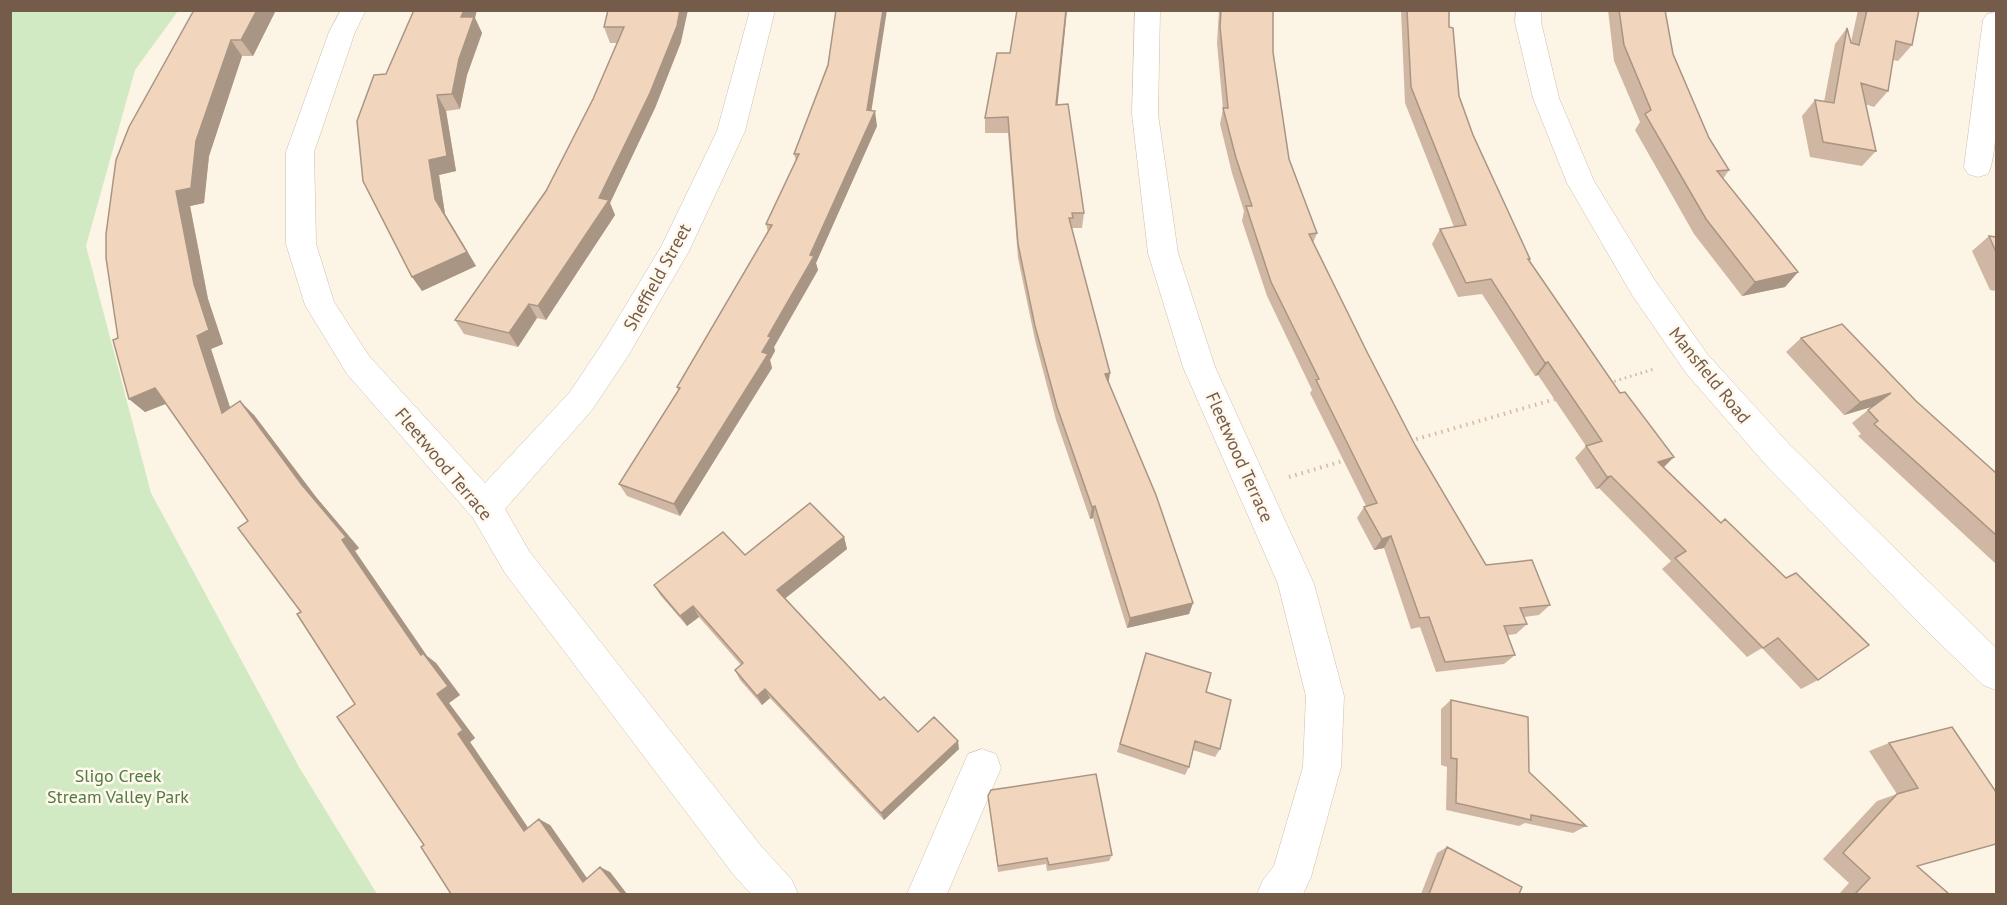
<svg xmlns="http://www.w3.org/2000/svg" width="2007" height="905" font-family="'PT Sans',sans-serif">
<style>
.green{fill:#d1eac3}
.lines{fill:none;stroke-linecap:round;stroke-linejoin:round}
.minor-casing{stroke:#d0bfae;stroke-width:1}
.path-far1{stroke:#d7b8a0;stroke-width:3;stroke-dasharray:1.5 4;stroke-linecap:butt}
.path{stroke:#d7b8a0;stroke-width:4;stroke-dasharray:1.5 5;stroke-linecap:butt}
.minor{fill:#fff;fill-rule:evenodd}
.wall{fill:#d0b7a3}
.shaded-wall{fill:#a99584}
.building{fill:#f2d5bd;stroke:#a99584;stroke-width:1.5}
.labels{text-anchor:middle;dominant-baseline:central;stroke-width:5;stroke-linejoin:round;paint-order:stroke}
.street-label{font-size:18px;fill:#755c4a;stroke:#fff8ec}
.park-label{font-size:18px;fill:#507b42;stroke:#fff8ec}
</style>
<rect width="100%" height="100%" fill="#fcf4e5"/>
<path class="green" d="M 10,11 L 178,11 L 135,70 L 86,246 L 151,493 L 299,767 L 377,894 L 11,894 Z"/>
<g class="lines">
<defs>
<path id="minor" d="M 341,10 L 366,10 L 355,32 L 314,152 L 316,244 L 334,302 L 369,356 L 485,483 L 570,392 L 606,338 L 661,247 L 717,131 L 750,10 L 775,10 L 745,131 L 689,251 L 628,356 L 592,410 L 505,509 L 529,551 L 761,846 L 792,880 L 798,894 L 751,894 L 733,874 L 505,573 L 473,518 L 347,374 L 305,305 L 286,244 L 286,152 L 329,32 Z
M 1135,10 L 1160,10 L 1158,114 L 1178,253 L 1215,367 L 1314,584 L 1344,696 L 1341,767 L 1311,877 L 1303,894 L 1257,894 L 1263,880 L 1274,866 L 1303,767 L 1306,696 L 1278,584 L 1183,367 L 1148,253 L 1132,114 Z
M 1516,10 L 1541,10 L 1541,22 L 1559,98 L 1594,181 L 1654,279 L 1708,355 L 1789,444 L 1996,648 L 1996,690 L 1983,685 L 1926,630 L 1765,464 L 1686,373 L 1632,295 L 1567,183 L 1533,98 L 1515,22 Z
M 1996,12 C 1999,39 2000,153 1988,174 L 1978,177 L 1968,174 L 1964,167 L 1983,20 L 1987,14 Z
M 982,749 L 996,754 L 1001,768 L 947,894 L 907,894 L 968,754 Z"/>
</defs>
<use href="#minor" class="minor-casing"/>
<path class="path-far1" d="M 1609,383 L 1654,369"/>
<path class="path" d="M 1410,441 L 1559,398
M 1289,477 L 1346,460"/>
<use href="#minor" class="minor"/>
</g>
<path class="wall" d="M 194,10 L 276,10 L 253,56 L 242,56 L 209,156 L 204,203 L 190,206 L 208,299 L 223,344 L 211,349 L 230,407 L 254,415 L 316,497 L 359,548 L 355,551 L 427,656 L 436,663 L 460,695 L 449,703 L 475,738 L 470,742 L 528,828 L 550,825 L 587,878 L 610,872 L 627,894 L 451,894 L 424,845 L 355,704 L 248,521 L 166,404 L 145,412 L 129,399 L 118,338 Z
M 608,10 L 681,42 L 655,108 L 610,203 L 615,215 L 546,320 L 537,318 L 518,347 L 464,334 L 455,320 L 546,191 L 593,99 L 617,43 L 610,43 L 604,27 Z
M 1017,10 L 1067,10 L 1057,104 L 1084,213 L 1082,228 L 1072,228 L 1109,383 L 1193,603 L 1189,614 L 1127,628 L 1093,518 L 1090,519 L 1056,420 L 1035,340 L 1018,258 L 1008,133 L 985,133 L 985,118 L 1010,53 Z
M 1219,10 L 1273,10 L 1273,52 L 1289,159 L 1317,233 L 1313,243 L 1368,354 L 1415,445 L 1486,565 L 1550,605 L 1539,615 L 1524,617 L 1527,624 L 1516,634 L 1508,635 L 1515,655 L 1504,664 L 1436,672 L 1420,627 L 1411,629 L 1384,548 L 1374,550 L 1357,518 L 1364,507 L 1366,506 L 1310,393 L 1312,390 L 1267,296 L 1242,221 L 1244,211 L 1232,173 L 1220,124 L 1223,109 L 1217,43 Z
M 1449,10 L 1449,27 L 1459,96 L 1473,135 L 1530,259 L 1529,260 L 1664,467 L 1818,680 L 1801,689 L 1762,648 L 1747,657 L 1662,569 L 1671,561 L 1599,488 L 1596,489 L 1575,458 L 1586,446 L 1538,375 L 1535,376 L 1482,294 L 1458,297 L 1432,244 L 1440,229 L 1454,227 L 1405,103 L 1401,11 L 1395,11 Z
M 1608,10 L 1665,10 L 1673,54 L 1709,138 L 1729,170 L 1723,179 L 1798,272 L 1785,287 L 1742,296 L 1694,234 L 1635,130 L 1640,122 L 1614,61 Z
M 1858,10 L 1919,10 L 1912,45 L 1898,61 L 1893,60 L 1888,91 L 1874,107 L 1865,104 L 1876,151 L 1862,166 L 1810,157 L 1802,116 L 1815,100 L 1824,102 L 1835,44 L 1847,28 L 1851,42 Z
M 475,18 L 482,33 L 467,75 L 460,109 L 446,111 L 456,171 L 439,175 L 445,214 L 476,266 L 422,291 L 386,74 Z
M 828,65 L 872,111 L 877,126 L 816,263 L 818,270 L 774,347 L 775,351 L 770,360 L 772,368 L 680,516 L 627,496 L 619,484 L 678,390 L 677,387 L 768,232 L 766,224 L 796,161 L 794,154 Z
M 1989,236 L 1996,237 L 1996,291 L 1990,290 L 1972,251 Z
M 1801,338 L 1916,401 L 1996,473 L 1996,564 L 1858,436 L 1861,434 L 1852,423 L 1873,406 L 1844,415 L 1786,352 Z
M 844,537 L 847,549 L 785,598 L 880,700 L 918,732 L 959,749 L 884,820 L 770,698 L 762,705 L 740,680 L 735,670 L 741,665 L 699,617 L 687,626 L 661,596 L 654,585 L 745,555 Z
M 1146,653 L 1206,692 L 1220,749 L 1215,757 L 1193,750 L 1189,767 L 1185,775 L 1117,752 Z
M 1451,700 L 1529,772 L 1586,826 L 1573,833 L 1525,823 L 1519,826 L 1446,810 L 1447,767 L 1441,765 L 1441,709 Z
M 1952,727 L 1917,866 L 1949,894 L 1839,894 L 1849,883 L 1823,859 L 1877,801 L 1897,794 L 1869,751 L 1889,743 Z
M 988,796 L 1112,855 L 1109,861 L 1047,871 L 1046,864 L 998,872 Z
M 1447,847 L 1519,894 L 1421,894 L 1437,853 Z"/>
<path class="shaded-wall" d="M 257,10 L 276,10 L 253,56 L 241,40 Z
M 464,10 L 477,10 L 475,18 L 482,33 L 467,75 L 460,109 L 452,94 L 459,59 L 461,17 Z
M 680,10 L 688,10 L 681,42 L 655,108 L 610,203 L 615,215 L 546,320 L 538,306 L 599,198 Z
M 883,10 L 887,10 L 870,120 L 875,111 L 877,126 L 816,263 L 818,270 L 774,347 L 775,351 L 770,360 L 772,368 L 680,516 L 674,504 L 762,352 L 768,336 L 810,255 L 867,110 Z
M 1066,10 L 1067,10 L 1056,120 L 1056,105 Z
M 231,40 L 242,56 L 209,156 L 204,203 L 190,206 L 208,299 L 223,344 L 211,349 L 236,426 L 222,413 L 197,336 L 194,284 L 176,191 L 196,141 Z
M 437,95 L 446,111 L 456,171 L 439,175 L 445,214 L 476,266 L 422,291 L 412,277 L 435,199 L 429,160 Z
M 1798,272 L 1785,287 L 1742,296 L 1755,282 Z
M 529,304 L 537,318 L 518,347 L 509,333 Z
M 1548,362 L 1538,375 L 1535,376 L 1545,363 Z
M 1110,373 L 1108,387 L 1105,374 Z
M 155,388 L 170,402 L 145,412 L 129,399 Z
M 1891,393 L 1875,406 L 1844,415 L 1860,402 Z
M 240,401 L 254,415 L 316,497 L 359,548 L 355,551 L 427,656 L 436,663 L 460,695 L 449,703 L 475,738 L 470,742 L 535,838 L 524,831 L 458,734 L 437,694 L 421,655 L 302,485 Z
M 1674,457 L 1661,470 L 1658,462 Z
M 1611,476 L 1599,488 L 1596,489 L 1607,477 Z
M 1095,506 L 1093,518 L 1090,519 L 1092,507 Z
M 1391,536 L 1384,548 L 1374,550 L 1382,539 Z
M 844,537 L 847,549 L 782,601 L 777,590 Z
M 1193,603 L 1189,614 L 1127,628 L 1130,618 Z
M 693,606 L 699,617 L 687,626 L 680,616 Z
M 765,689 L 770,698 L 762,705 L 757,696 Z
M 958,741 L 959,749 L 884,820 L 881,813 Z
M 539,819 L 550,825 L 593,887 L 583,882 Z
M 600,867 L 610,872 L 627,894 L 622,894 Z"/>
<path class="building" d="M 194,10 L 257,10 L 241,40 L 231,40 L 196,141 L 191,188 L 176,191 L 194,284 L 209,330 L 197,336 L 222,413 L 240,401 L 302,485 L 346,537 L 342,540 L 421,655 L 423,653 L 448,686 L 437,694 L 463,730 L 458,734 L 524,831 L 539,819 L 583,882 L 600,867 L 622,894 L 451,894 L 421,847 L 424,845 L 337,717 L 355,704 L 297,614 L 301,612 L 238,528 L 248,521 L 155,388 L 129,399 L 113,340 L 118,338 L 106,258 L 106,234 L 116,160 L 129,127 Z
M 414,10 L 464,10 L 461,17 L 474,17 L 459,59 L 452,94 L 437,95 L 447,156 L 429,160 L 435,199 L 467,252 L 412,277 L 363,181 L 357,121 L 374,75 L 386,74 Z
M 608,10 L 680,10 L 677,26 L 650,93 L 599,198 L 609,200 L 538,306 L 529,304 L 509,333 L 455,320 L 546,191 L 593,99 L 624,27 L 604,27 Z
M 836,10 L 883,10 L 867,110 L 875,111 L 810,255 L 814,256 L 768,336 L 771,337 L 762,352 L 768,354 L 674,504 L 619,484 L 680,388 L 677,387 L 772,225 L 766,224 L 799,154 L 794,154 L 828,65 Z
M 1017,10 L 1066,10 L 1056,105 L 1068,104 L 1084,213 L 1072,213 L 1073,218 L 1069,218 L 1110,373 L 1105,374 L 1156,495 L 1193,603 L 1130,618 L 1095,506 L 1092,507 L 1057,407 L 1035,326 L 1018,244 L 1008,117 L 985,118 L 997,53 L 1010,53 Z
M 1221,10 L 1273,10 L 1273,52 L 1289,159 L 1317,233 L 1309,234 L 1368,354 L 1415,445 L 1486,565 L 1532,560 L 1550,605 L 1520,608 L 1527,624 L 1504,626 L 1515,655 L 1445,662 L 1429,617 L 1420,618 L 1391,536 L 1382,539 L 1364,507 L 1377,503 L 1316,380 L 1319,379 L 1271,282 L 1246,206 L 1252,206 L 1236,158 L 1223,108 L 1228,108 L 1220,27 Z
M 1407,10 L 1449,10 L 1449,27 L 1453,28 L 1459,96 L 1473,135 L 1530,259 L 1528,259 L 1620,393 L 1625,392 L 1674,457 L 1658,462 L 1721,523 L 1725,519 L 1786,578 L 1796,573 L 1869,645 L 1818,680 L 1778,638 L 1763,648 L 1675,558 L 1686,551 L 1611,476 L 1607,477 L 1586,446 L 1602,441 L 1548,362 L 1545,363 L 1491,279 L 1466,283 L 1440,229 L 1466,225 L 1411,87 Z
M 1619,10 L 1665,10 L 1673,54 L 1709,138 L 1729,170 L 1717,171 L 1798,272 L 1755,282 L 1706,219 L 1645,114 L 1651,110 L 1624,45 Z
M 1867,10 L 1919,10 L 1912,45 L 1896,41 L 1888,91 L 1861,83 L 1876,151 L 1823,142 L 1815,100 L 1834,103 L 1847,28 L 1851,43 L 1859,45 Z
M 1989,236 L 1996,237 L 1996,252 Z
M 1842,324 L 1916,401 L 1996,473 L 1996,535 L 1874,424 L 1878,421 L 1868,410 L 1891,393 L 1860,402 L 1801,338 Z
M 810,503 L 844,537 L 777,590 L 880,700 L 884,697 L 918,732 L 934,717 L 958,741 L 881,813 L 765,689 L 757,696 L 735,670 L 743,663 L 693,606 L 680,616 L 654,585 L 723,532 L 745,555 Z
M 1146,653 L 1211,673 L 1206,692 L 1231,700 L 1220,749 L 1195,741 L 1189,767 L 1120,744 Z
M 1451,700 L 1528,717 L 1529,772 L 1586,826 L 1531,815 L 1531,820 L 1456,803 L 1457,759 L 1451,758 Z
M 1952,727 L 1996,792 L 1996,844 L 1917,866 L 1949,894 L 1855,894 L 1870,878 L 1843,853 L 1897,794 L 1918,788 L 1889,743 Z
M 1096,774 L 1112,855 L 1049,865 L 1047,858 L 998,866 L 988,796 L 991,790 Z
M 1447,847 L 1522,887 L 1519,894 L 1429,894 Z"/>
<g class="labels">
<g class="street-label">
<text transform="translate(657 277) rotate(-61)">Sheffield Street</text>
<text transform="translate(1710 375) rotate(51)">Mansfield Road</text>
<text transform="translate(1240 457) rotate(66)">Fleetwood Terrace</text>
<text transform="translate(444 464) rotate(50)">Fleetwood Terrace</text>
</g>
<g class="park-label">
<text x="118" y="775">Sligo Creek<tspan x="118" dy="21">Stream Valley Park</tspan></text>
</g>
</g>
<rect width="2007" height="905" fill="none" stroke="#755c4a" stroke-width="24"/>
</svg>
